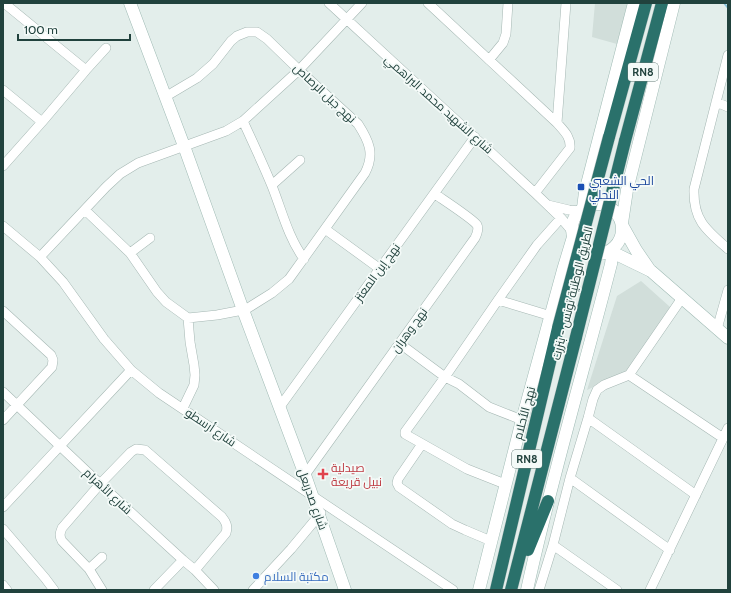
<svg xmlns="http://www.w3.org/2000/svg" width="731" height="593" font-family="Cabin,Cairo,sans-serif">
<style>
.built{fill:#d1deda}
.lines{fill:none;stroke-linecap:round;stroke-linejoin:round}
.stream{stroke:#87c1d8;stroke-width:2}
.street-casing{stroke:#a5b7b3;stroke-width:10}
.secondary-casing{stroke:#a0bbb5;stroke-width:13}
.highway-casing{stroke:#c1cac9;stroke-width:13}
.street{stroke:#fff;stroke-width:9}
.secondary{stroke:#fff;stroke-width:12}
.highway{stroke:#2a716b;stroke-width:12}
.highway-bridge-casing{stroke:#c1cac9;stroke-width:13;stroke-linecap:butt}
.highway-bridge{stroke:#2a716b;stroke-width:12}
.transit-dot{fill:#1a4fb4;stroke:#f4faf8;stroke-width:1.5}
.health-dot{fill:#e0444e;stroke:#f4faf8;stroke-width:1.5}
.shop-dot{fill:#3f7fe0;stroke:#f4faf8;stroke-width:1.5}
.labels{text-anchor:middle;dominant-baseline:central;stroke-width:3.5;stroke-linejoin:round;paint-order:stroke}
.shield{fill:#f4faf8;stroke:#607975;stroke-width:1}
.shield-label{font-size:11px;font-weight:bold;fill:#21423d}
.street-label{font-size:12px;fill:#21423d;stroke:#f4faf8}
.transit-label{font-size:12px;fill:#164399;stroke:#f4faf8;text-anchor:start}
.health-label{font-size:12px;fill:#be3a42;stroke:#f4faf8;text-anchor:start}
.shop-label{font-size:12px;fill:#366cbe;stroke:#f4faf8;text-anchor:start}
</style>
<rect width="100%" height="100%" fill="#e3eeeb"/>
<path class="built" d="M 595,3 L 628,3 L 617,44 L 592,37 Z
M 641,281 L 670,307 L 628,371 L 587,390 L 617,296 Z"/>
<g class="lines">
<path class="stream" d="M 724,3 L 728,8"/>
<defs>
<path id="street" d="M 4,3 L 86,70
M 329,3 L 535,193 L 561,218 L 572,231
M 428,3 L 557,123 C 564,131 571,137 570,148 L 535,193
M 728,55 L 694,189 C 693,220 706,230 728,249
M 489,60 L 503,43 L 506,34 L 508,3
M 3,90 L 42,122
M 716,102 L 728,107
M 243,121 C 253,143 263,164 272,186 C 282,211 288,237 304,259
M 557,123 L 566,3
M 3,166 L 42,122 L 86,70 L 106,48
M 272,185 L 300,160
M 548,205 L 569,210 L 580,211
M 85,210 L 130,253 L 157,292 L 166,302 L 188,318 L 217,315 L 243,310 L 248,308 L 272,293 L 289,279 L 365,173 C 375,154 369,141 358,124 L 299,70 L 267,39 L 257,32 L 247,32 L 237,36 L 231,41 L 213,64 L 197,78 L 165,97
M 3,226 L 40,257 L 63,282 L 104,339 L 131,370 L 159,393 L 453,590
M 325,229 L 380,269
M 130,253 L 150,238
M 40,257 L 106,187 L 120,174 L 138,163 L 226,131 L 243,121 L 299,70 L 362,3
M 498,300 L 551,316
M 3,311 L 51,355 L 53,360 L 52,367 L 3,420
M 717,329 L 728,290
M 399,343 L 445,377 L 459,384 L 489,407 L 522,420
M 629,375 L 723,438
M 3,392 L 100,484 L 183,560 L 195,570 L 214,590
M 183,408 L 194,385 L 195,375 L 194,365 L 190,342 L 188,318
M 279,408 L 475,137
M 588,418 L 696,495
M 422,444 L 398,479 L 397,483 L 399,487 L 452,524 L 465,530 L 491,541
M 305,475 L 475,238 C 477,234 479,229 477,225 C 473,219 442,199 435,194
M 570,478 L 670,550
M 505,484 L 467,469 L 405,434 L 405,432 L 445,377 L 498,300 L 537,245 L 561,218
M 3,507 L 131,370
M 3,529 L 45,578 L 54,590
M 553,545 L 617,590
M 89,569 L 102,557
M 3,585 L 7,590
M 102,590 L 89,569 L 62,541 C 59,536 60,533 62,528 L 100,484 L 131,452 L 136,449 L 145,450 L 222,517 C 226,522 228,526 226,533 L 195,570
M 154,590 L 183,560
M 253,590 L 291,549 L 321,513
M 539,590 L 553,545 L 570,478 L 588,418 L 593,399 L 597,390 L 604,385 L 629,375 L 682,298
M 650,590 L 728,428"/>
<path id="secondary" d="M 130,3 L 184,146 L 243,310 L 305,475 L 345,590
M572 229a25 25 0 1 1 50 0a25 25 0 1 1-50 0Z
M 583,208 L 585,192 L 634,3
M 622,223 L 627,190 L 674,3
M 622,225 L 636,250 L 649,269
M 612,249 L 616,254 L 651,271 L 728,338
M 479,590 L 522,420 L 563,270 L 573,237
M 527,590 C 551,480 583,373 611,264 L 612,256 L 612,250"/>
<path id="highway" d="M 609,137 L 646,3
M 625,141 L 662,3
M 528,550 L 548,501
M 496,590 L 558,328
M 511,590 L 576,337"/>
</defs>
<use href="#street" class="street-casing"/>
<use href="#secondary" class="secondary-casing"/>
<use href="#highway" class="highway-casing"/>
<use href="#street" class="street"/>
<use href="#secondary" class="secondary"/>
<use href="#highway" class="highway"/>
<defs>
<path id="highway-bridge" d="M 558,328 L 609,137
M 576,337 L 625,141"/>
</defs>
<use href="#highway-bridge" class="highway-bridge-casing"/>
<use href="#highway-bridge" class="highway-bridge"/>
</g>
<rect class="transit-dot" x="577" y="183" width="8" height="8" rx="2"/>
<path class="health-dot" d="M321 468h4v4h4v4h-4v4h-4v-4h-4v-4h4z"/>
<circle class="shop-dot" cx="256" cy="576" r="4"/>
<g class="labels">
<g class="shield">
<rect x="628" y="63" width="30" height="18" rx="3"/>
<rect x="512" y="450" width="30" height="18" rx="3"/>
</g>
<g class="shield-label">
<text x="643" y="72">RN8</text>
<text x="527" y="459">RN8</text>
</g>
<g class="street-label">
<text transform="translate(325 93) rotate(43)">نهج جبل الرصاص</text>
<text transform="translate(439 104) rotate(42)">شارع الشهيد محمد البراهمي</text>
<text transform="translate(377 272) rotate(-54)">نهج إبن المعتز</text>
<text transform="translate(572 293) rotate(-76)">الطريق الوطنية تونس - بنزرت</text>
<text transform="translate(409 330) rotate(-54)">نهج وهران</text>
<text transform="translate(524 413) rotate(-75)">نهج الأحلام</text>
<text transform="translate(211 427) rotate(34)">شارع أرسطو</text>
<text transform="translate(108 491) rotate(43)">شارع الأهرام</text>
<text transform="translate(313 499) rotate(70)">شارع صدربعل</text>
</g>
<g class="transit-label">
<text x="589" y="180">الحي الشعبي<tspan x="589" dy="14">النحلي</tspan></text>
</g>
<g class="health-label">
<text x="331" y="467">صيدلية<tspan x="331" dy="14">نبيل قريعة</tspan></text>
</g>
<g class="shop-label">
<text x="264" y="576">مكتبة السلام</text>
</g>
</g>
<rect width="731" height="593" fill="none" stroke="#21423d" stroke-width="8"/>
<path d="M18 34v6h112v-6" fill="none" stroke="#21423d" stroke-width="2"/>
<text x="24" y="34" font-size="12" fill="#21423d" stroke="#f4faf8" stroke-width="3" paint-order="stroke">100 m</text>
</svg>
